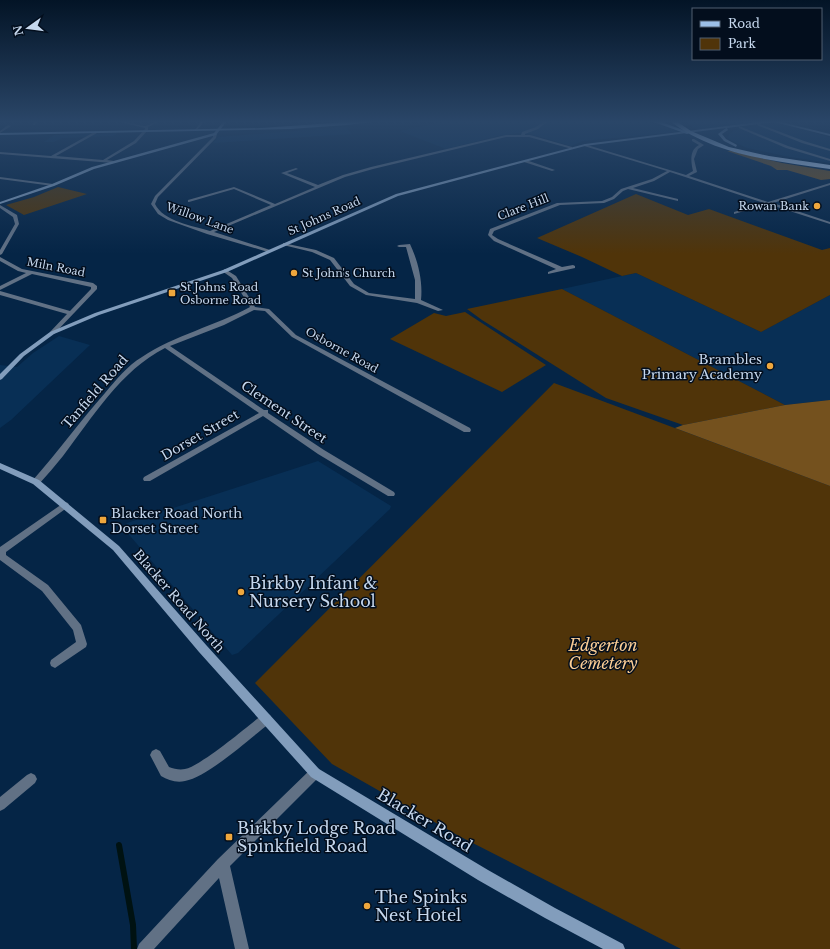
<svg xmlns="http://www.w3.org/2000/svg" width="830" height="949" font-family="'Libre Baskerville',serif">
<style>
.built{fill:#082f55}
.green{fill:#503409}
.forest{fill:#74511e}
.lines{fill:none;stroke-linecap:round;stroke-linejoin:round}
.stream{stroke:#001212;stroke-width:6}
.street{fill:#617185;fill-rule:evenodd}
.secondary{fill:#829dbc;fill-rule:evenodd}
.primary{fill:#9cbfe7;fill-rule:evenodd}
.highway{fill:#c3dcfa;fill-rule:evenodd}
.poi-dot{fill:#efa73d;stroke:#030e1d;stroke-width:1.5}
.labels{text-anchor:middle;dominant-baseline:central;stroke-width:3;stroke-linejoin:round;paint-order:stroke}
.far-poi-label{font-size:11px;fill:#c5d7ed;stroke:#030e1d;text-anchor:start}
.far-street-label{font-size:11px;fill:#c5d7ed;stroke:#030e1d}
.poi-label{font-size:13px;fill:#c5d7ed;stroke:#030e1d;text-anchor:end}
.street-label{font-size:13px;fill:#c5d7ed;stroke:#030e1d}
.near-poi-label{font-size:16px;fill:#c5d7ed;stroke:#030e1d;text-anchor:start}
.near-park-label{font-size:16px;font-style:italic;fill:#fcce95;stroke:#030e1d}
.near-street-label{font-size:16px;fill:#c5d7ed;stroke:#030e1d}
</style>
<rect width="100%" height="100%" fill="#052546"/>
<path class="built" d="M 446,121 L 641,121 L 676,130 L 676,132 L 583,141 L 571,146 L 531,134 L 517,133 L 498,136 L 446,149 L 400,131 Z
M 686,121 L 766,121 L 704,129 L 696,129 Z
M 778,123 L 830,137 L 830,163 L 790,157 L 747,148 L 732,141 L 727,137 L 734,130 Z
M 346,127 L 352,134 L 213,143 L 218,137 Z
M 118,133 L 113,136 L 62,138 L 54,142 L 44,142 L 54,135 Z
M 636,273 L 761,332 L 830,295 L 830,400 L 785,405 L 562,289 Z
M 59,336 L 90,345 L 11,420 L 0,428 L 0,365 L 17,367 L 33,353 Z
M 318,461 L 391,506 L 390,509 L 238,653 L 232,655 L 125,530 L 124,527 L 127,523 Z"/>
<path class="green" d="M 58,187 L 87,194 L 24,215 L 6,205 L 34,197 Z
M 636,194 L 688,215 L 709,209 L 822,250 L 830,248 L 830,295 L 761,332 L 636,273 L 622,276 L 582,257 L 537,238 Z
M 562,289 L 785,405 L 683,425 L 606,398 L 482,320 L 467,309 Z
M 465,312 L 546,365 L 502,392 L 390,339 L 434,313 L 446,316 Z
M 554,383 L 830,486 L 830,949 L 681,949 L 459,836 L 332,764 L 255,683 Z"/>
<path class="forest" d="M 727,151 L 731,151 L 782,163 L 830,171 L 830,179 L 821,180 L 787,170 L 777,170 L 771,166 Z
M 830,400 L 830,486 L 675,428 L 683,425 L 785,405 Z"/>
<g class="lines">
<path class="stream" d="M 119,845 L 133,925 L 134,949"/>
<path class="street" d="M 35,121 L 38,121 L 35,125 L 33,125 Z
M 117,121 C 126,121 135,125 144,126 C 149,126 154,121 160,121 L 148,127 L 148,130 L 136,143 L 107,160 L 114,161 L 113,163 L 0,154 L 0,152 L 51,156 L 96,131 L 97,133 L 56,156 L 103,160 L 134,141 L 145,129 L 145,128 Z
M 202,121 L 205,121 L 196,131 L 194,131 Z
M 544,121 L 548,121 L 538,129 L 525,134 L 525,135 L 530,135 L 572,147 L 572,149 L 529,137 L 506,137 L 373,169 L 345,177 L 214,232 L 270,250 L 270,251 L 268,252 L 207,234 L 168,220 L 158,214 L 151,204 L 155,196 L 213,137 L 213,134 L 215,133 L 217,134 L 216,138 L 158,197 L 155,204 C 163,221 193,226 210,231 L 271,205 L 234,189 L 189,202 L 188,202 L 188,200 L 234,187 L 275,204 L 315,187 L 281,173 L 296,168 L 298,169 L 287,173 L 318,185 L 343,175 L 371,167 L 506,135 L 521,135 L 522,132 L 536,127 Z
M 757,123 L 804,141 L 830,149 L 830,151 L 802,143 L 757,125 Z
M 8,125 L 11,126 L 0,133 L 0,131 Z
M 739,126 L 788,146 L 830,159 L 830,161 L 786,148 L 739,128 Z
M 692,139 L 694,139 L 704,145 L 698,149 L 694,159 L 697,172 L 689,176 L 768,202 L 830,183 L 830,185 L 773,203 L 830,222 L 830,224 L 768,204 L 734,214 L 734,212 L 764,203 L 670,172 L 654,181 L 633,188 L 678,199 L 678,201 L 628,189 L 623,191 L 614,199 L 604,203 L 560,205 L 494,231 L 492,235 L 498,239 L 562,267 L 573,265 L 575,266 L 575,268 L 548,274 L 548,272 L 556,269 L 494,241 L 488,235 L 490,229 L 557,203 L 602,201 L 612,197 L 621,189 L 652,179 L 667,171 L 584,146 L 584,144 L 686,175 L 693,171 C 691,162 689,150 699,145 L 692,141 Z
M 524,160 L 526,160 L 555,170 L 552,171 L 524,162 Z
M 0,177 L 53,184 L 55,185 L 53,186 L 0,179 Z
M 0,205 L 17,215 L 19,224 L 2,254 L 0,255 L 0,250 L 15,224 L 13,217 L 0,208 Z
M 283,243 L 316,250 L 334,258 L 354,284 L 369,293 L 415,299 L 415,280 L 406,247 L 399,247 L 397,246 L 399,245 L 410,244 C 418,261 423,281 421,300 L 443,310 L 438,311 L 417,303 L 366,295 L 350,286 L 330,260 L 312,252 L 283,245 Z
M 0,257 L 22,269 L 93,283 L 97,286 L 97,289 L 54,334 L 50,334 L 50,332 L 67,314 L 0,295 L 0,291 L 70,311 L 91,289 L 91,287 L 32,274 L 0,290 L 0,286 L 26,273 L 18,271 L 0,261 Z
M 225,269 L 236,276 L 255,307 L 269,309 L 296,335 L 470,428 L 471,430 L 470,432 L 464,432 L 292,337 L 265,311 L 254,310 L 224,325 L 170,346 L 264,410 L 268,410 L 268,413 L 324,450 L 394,492 L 395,494 L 394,496 L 388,496 L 318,454 L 263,416 L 150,481 L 144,481 L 143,479 L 144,477 L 259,413 L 165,348 C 121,370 92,418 63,456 C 55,466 47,475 39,484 L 33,484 L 32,482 L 33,480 C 58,452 80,421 105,393 C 116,380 127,366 142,357 C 175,335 215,326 250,307 L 232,278 L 222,271 Z
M 65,502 L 68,503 L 69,505 L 68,507 L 6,552 L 6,555 L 48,585 L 81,625 L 87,644 L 86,647 L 55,668 L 51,666 L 50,663 L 51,660 L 76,642 L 73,630 L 42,591 L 0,560 L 0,547 Z
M 266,713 L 270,715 L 272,719 L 270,723 C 250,738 208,777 185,781 C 176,783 168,780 161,776 L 150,755 L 152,751 L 156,749 L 160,751 L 169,767 C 174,769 180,770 185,769 C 201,766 247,727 262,715 Z
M 315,767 L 319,769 L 321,773 L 319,777 L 230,866 L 249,949 L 235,949 L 219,878 L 154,949 L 137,949 L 139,944 L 218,859 L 311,769 Z
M 31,773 L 35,775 L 37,779 L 35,783 L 4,809 L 0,811 L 0,797 L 27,775 Z"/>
<path class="secondary" d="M 224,121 L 227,121 L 216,135 L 94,169 L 54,186 L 0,204 L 0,202 L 52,184 L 92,167 L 214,133 Z
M 765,121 L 777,121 L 830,134 L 830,136 L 774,122 L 727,128 L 728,130 L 722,134 L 726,139 L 737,145 L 736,147 L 724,141 L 718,134 L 726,128 L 585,146 L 398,196 L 227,272 L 99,315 L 54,334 L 24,356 L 2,379 L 0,380 L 0,374 L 20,354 L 50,332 L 95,313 L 223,270 L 396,194 L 585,144 Z
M 0,463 L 39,480 L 119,546 L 207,646 L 319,769 L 488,870 L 555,908 L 623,944 L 625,949 L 603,949 L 545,918 L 478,880 L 311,777 L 199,652 L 113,550 L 33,484 L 0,469 Z"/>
<path class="primary" d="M 361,121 L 378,121 L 347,125 L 290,129 L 0,135 L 0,133 L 261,128 Z
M 658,121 L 689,132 L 690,133 L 687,134 L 651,121 Z"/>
<path class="highway" d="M 670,121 L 676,121 L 691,131 L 729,147 L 769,156 L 830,165 L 830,169 C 776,161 715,156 670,121 Z"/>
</g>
<linearGradient id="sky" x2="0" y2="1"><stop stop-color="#031426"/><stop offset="0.48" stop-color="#2a4668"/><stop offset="1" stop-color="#2a4668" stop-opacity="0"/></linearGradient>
<rect width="830" height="254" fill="url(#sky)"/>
<g class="poi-dot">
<circle cx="817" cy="206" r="4"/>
<circle cx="294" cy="273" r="4"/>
<rect x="168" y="289" width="8" height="8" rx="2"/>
<circle cx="770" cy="366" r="4"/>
<rect x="99" y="516" width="8" height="8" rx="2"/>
<circle cx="241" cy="592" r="4"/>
<rect x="225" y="833" width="8" height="8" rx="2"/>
<circle cx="367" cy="906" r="4"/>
</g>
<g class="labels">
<g class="far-poi-label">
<text x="809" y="206" text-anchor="end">Rowan Bank</text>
<text x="302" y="273">St John's Church</text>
<text x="180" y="287">St Johns Road<tspan x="180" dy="13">Osborne Road</tspan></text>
</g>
<g class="far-street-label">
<text transform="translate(523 207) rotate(-21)">Clare Hill</text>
<text transform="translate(324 216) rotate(-24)">St Johns Road</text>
<text transform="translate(200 218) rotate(20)">Willow Lane</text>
<text transform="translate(56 267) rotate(11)">Miln Road</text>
<text transform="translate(342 350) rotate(29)">Osborne Road</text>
</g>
<g class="poi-label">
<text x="762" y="359">Brambles<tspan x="762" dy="15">Primary Academy</tspan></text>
<text x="111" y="513" text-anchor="start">Blacker Road North<tspan x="111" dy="15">Dorset Street</tspan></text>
</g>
<g class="street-label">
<text transform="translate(95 392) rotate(-49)">Tanfield Road</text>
<text transform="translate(284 412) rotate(34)">Clement Street</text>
<text transform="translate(200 435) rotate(-30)">Dorset Street</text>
<text transform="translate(179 601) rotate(49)">Blacker Road North</text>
</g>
<g class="near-poi-label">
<text x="249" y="583">Birkby Infant &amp;<tspan x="249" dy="18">Nursery School</tspan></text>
<text x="237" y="828">Birkby Lodge Road<tspan x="237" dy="18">Spinkfield Road</tspan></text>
<text x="375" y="897">The Spinks<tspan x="375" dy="18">Nest Hotel</tspan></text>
</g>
<g class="near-park-label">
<text x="603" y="645">Edgerton<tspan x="603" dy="18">Cemetery</tspan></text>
</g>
<g class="near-street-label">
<text transform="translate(425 820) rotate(31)">Blacker Road</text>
</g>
</g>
<rect x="692" y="8" width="130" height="52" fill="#030e1d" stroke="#515e70"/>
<rect x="700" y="21" width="20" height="6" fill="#9cbfe7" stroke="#515e70"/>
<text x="728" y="28" font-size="12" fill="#c5d7ed">Road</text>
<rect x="700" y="38" width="20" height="12" fill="#503409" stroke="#515e70"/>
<text x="728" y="48" font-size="12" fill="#c5d7ed">Park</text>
<g transform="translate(28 28) rotate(256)" stroke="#030e1d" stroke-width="3" paint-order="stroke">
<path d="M0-3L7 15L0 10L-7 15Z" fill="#c5d7ed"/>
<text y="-6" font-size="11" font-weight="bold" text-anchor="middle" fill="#c5d7ed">N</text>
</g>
</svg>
